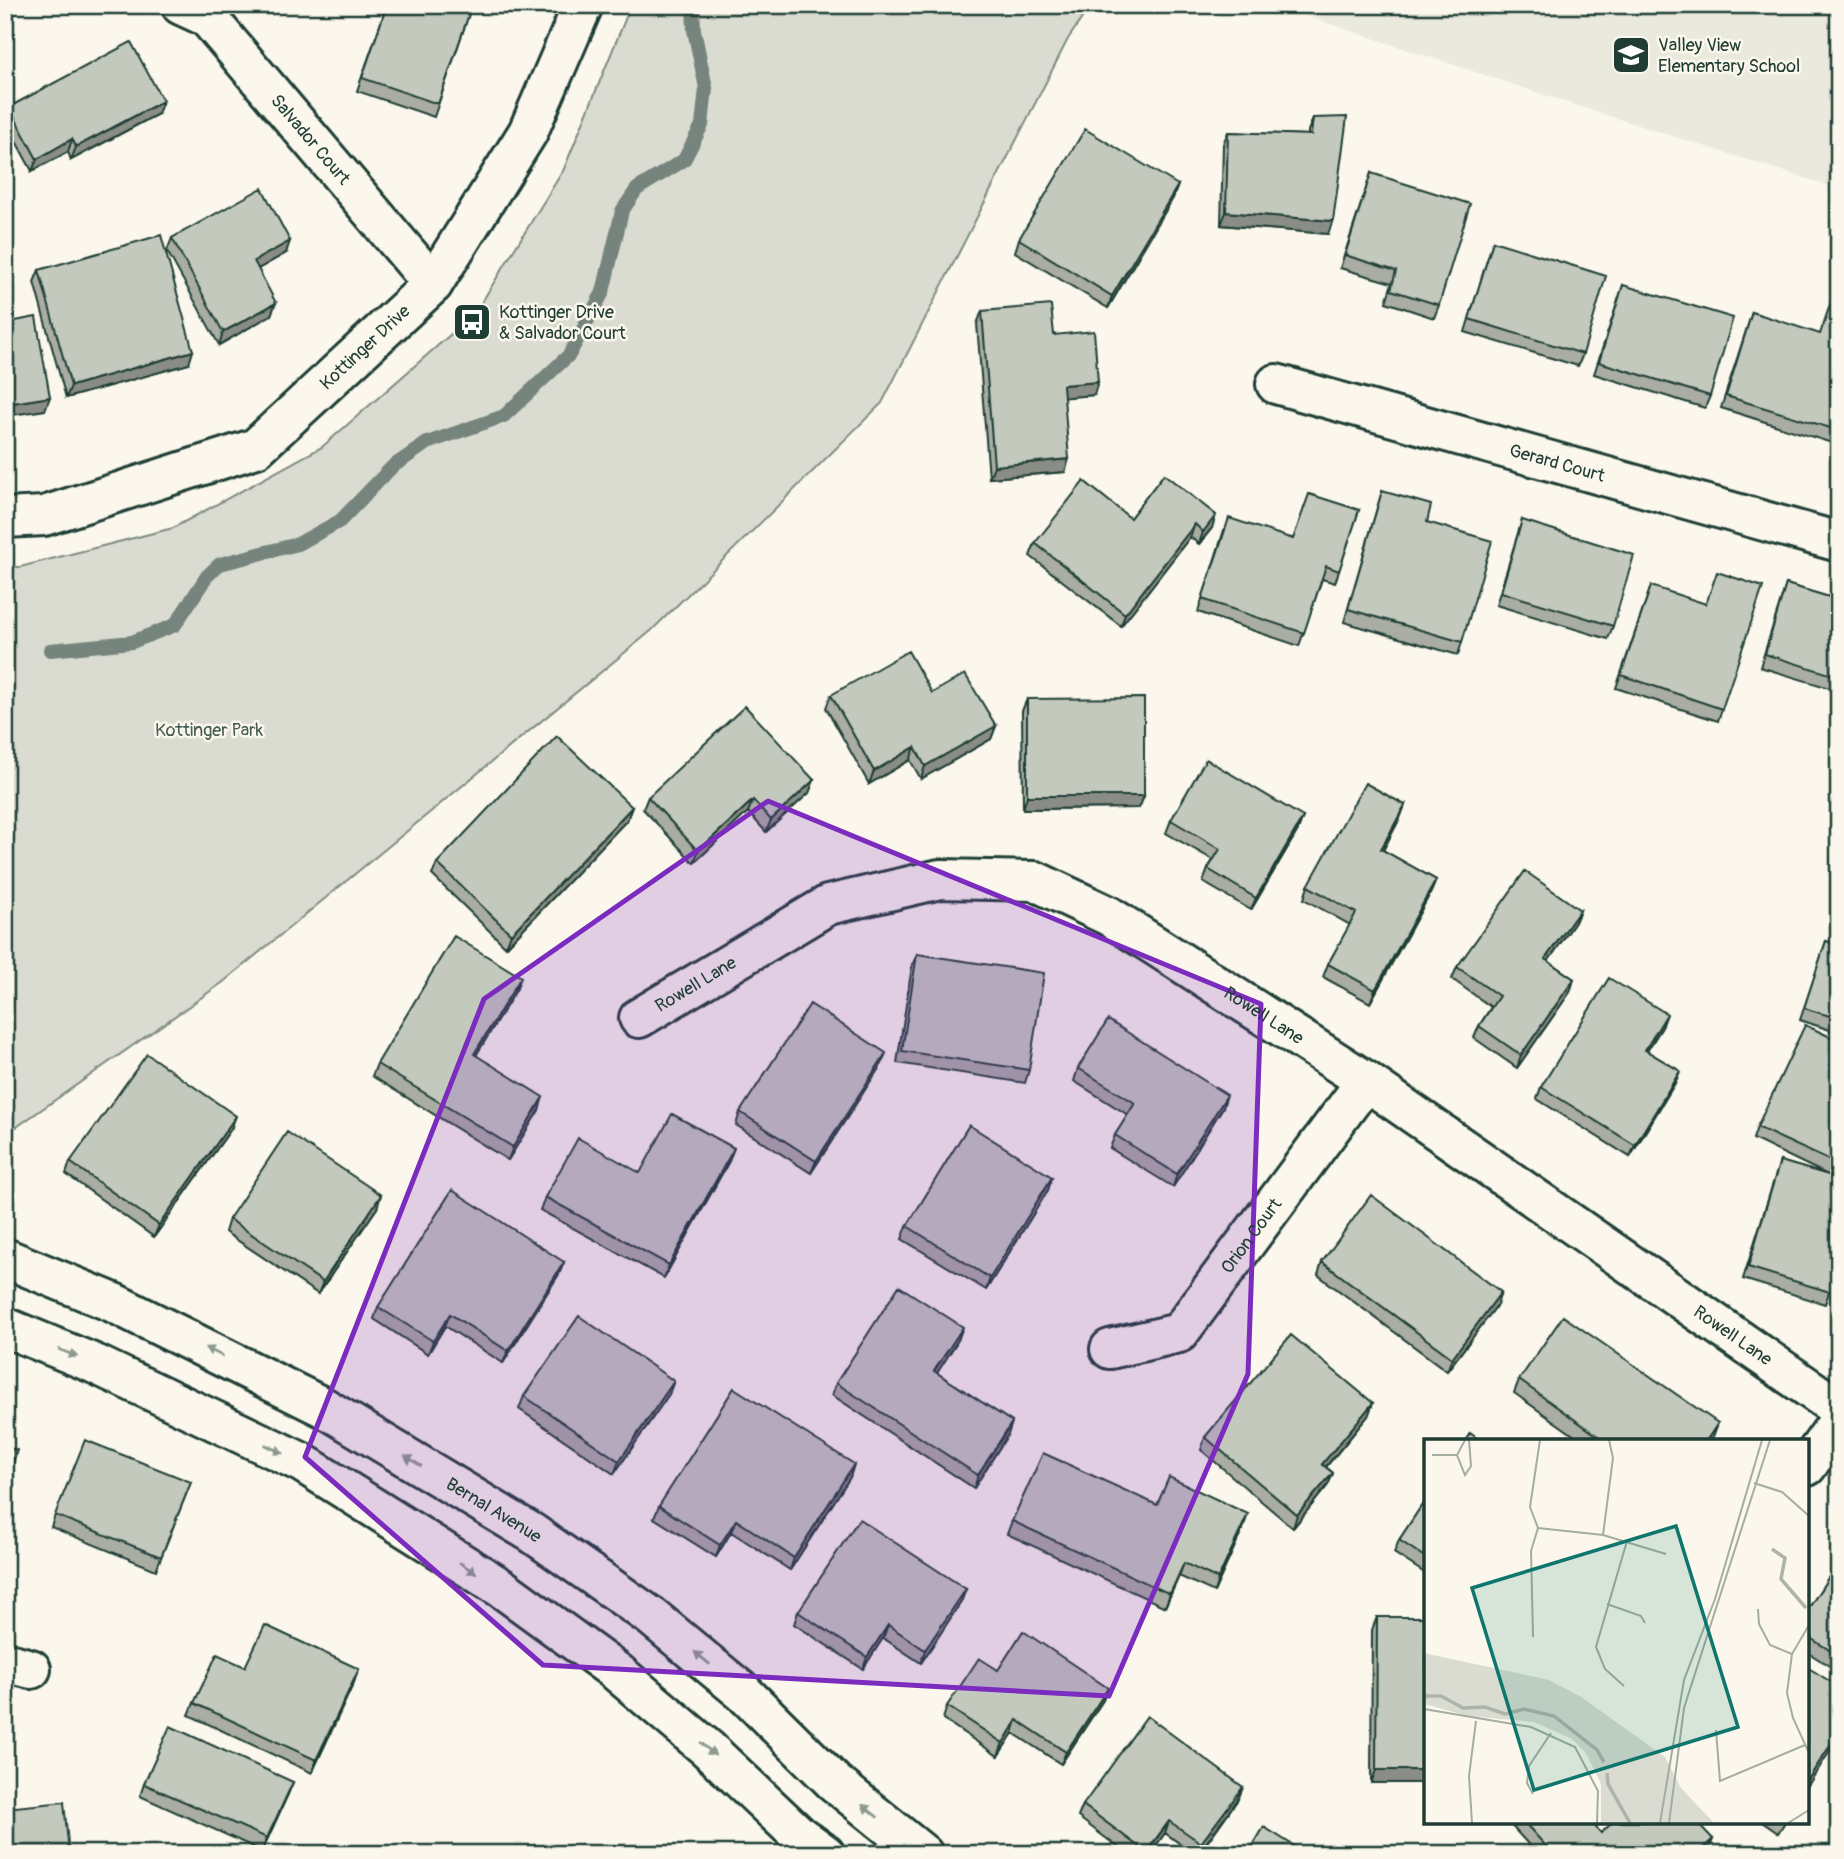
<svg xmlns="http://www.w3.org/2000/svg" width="1844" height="1859" font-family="Pangolin,sans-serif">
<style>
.built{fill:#eae9de}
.green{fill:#dbdcd1;stroke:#7d8c82;stroke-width:2}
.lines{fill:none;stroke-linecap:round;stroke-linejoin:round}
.stream{stroke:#74847b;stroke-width:14}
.minor-casing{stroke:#1f3d34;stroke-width:44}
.major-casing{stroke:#1f3d34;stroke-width:44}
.minor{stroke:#fbf7ec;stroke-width:38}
.major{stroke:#fbf7ec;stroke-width:38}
.wall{fill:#a9ada3;stroke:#1f3d34;stroke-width:2}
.shaded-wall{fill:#898d85;stroke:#1f3d34;stroke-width:2}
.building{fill:#c4c9be;stroke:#1f3d34;stroke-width:2}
.oneway{fill:#8d9a90}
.marked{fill:#7b2cbf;fill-opacity:0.2;stroke:#7b2cbf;stroke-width:5;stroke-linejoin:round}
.labels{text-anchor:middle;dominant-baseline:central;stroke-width:5;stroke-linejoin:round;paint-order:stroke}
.poi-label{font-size:18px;fill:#1f3d34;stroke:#fbf7ec;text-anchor:start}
.street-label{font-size:18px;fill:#1f3d34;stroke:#fbf7ec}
.park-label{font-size:18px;fill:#455d53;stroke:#fbf7ec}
.inset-river{fill:none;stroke:#adb4aa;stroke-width:3.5}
.inset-road{fill:none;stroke:#a3ada2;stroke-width:2}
.view{fill:#0f766e;fill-opacity:0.15;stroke:#0f766e;stroke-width:3.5}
.inset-edge{fill:none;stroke:#1f3d34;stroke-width:3.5}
</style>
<rect width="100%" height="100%" fill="#fbf7ec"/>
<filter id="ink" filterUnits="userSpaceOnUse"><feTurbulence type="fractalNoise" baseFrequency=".0143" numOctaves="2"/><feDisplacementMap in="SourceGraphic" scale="14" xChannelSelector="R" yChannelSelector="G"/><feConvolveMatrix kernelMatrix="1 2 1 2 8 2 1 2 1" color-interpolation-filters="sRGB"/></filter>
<g filter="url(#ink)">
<path class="built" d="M 1273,5 L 1839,5 L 1839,189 L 1575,105 Z"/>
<path class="green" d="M 631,5 L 1091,5 L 1068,39 L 882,403 L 651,631 L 222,983 L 5,1135 L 5,567 L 20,567 L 173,528 L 322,447 L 475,313 L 564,169 Z"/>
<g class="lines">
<path class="stream" d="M 50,650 L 132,642 L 175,625 L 207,576 L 220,564 L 298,544 L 340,521 L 392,467 L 427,443 L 504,416 L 569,355 L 603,292 L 622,211 L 637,189 L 684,160 L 702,125 L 706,88 L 694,30 L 693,5"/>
<defs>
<g id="minor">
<path id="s1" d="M 181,5 L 207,17 L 433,284"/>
<path id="s2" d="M 1276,384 L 1839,542"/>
<path id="s3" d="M 5,518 L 44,516 L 256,448 L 433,284 L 528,132 L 583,5"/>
<path id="s4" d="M 639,1018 L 828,905 L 940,879 L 1035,881 L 1109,916 L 1366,1081 L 1839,1409"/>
<path id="s5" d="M 1110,1349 L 1179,1333 L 1366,1081"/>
<path d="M 1807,1466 L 1839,1421"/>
<path d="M 5,1662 L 31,1669"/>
</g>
<g id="major">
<path id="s6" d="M 5,1258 L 114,1303 L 325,1408 L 532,1533 L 652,1617 L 744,1693 L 834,1782 L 923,1854"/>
<path d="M 5,1327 L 95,1364 L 301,1462 L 503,1589 L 617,1672 L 708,1749 L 799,1835 L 825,1854"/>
</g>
</defs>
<use href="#minor" class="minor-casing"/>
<use href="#major" class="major-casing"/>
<use href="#minor" class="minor"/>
<use href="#major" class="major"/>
</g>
<path class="wall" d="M 387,5 L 472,5 L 434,117 L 357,91 Z
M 9,107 L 158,114 L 71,160 L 68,152 L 32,171 L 5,121 L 5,116 Z
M 1313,118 L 1328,234 L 1221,225 L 1223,144 L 1228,132 L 1308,135 L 1308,131 Z
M 1371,173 L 1439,305 L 1434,318 L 1386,302 L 1392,283 L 1340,268 Z
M 1178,185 L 1173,198 L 1108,308 L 1015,252 L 1019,239 Z
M 172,238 L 286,253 L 258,269 L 271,315 L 219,345 L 167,251 Z
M 1493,241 L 1583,354 L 1578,366 L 1465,332 Z
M 39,270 L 189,364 L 66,398 L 34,282 Z
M 1623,285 L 1710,396 L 1705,408 L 1594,374 Z
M 982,311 L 1054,335 L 1094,395 L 1064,397 L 1065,472 L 989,478 L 977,324 Z
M 1752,312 L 1839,423 L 1832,443 L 1721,408 Z
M 1164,474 L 1212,528 L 1199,544 L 1190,537 L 1121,626 L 1030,556 L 1035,543 L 1130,518 Z
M 1382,491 L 1427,522 L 1462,642 L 1458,655 L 1344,622 Z
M 1359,510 L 1335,583 L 1322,579 L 1299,646 L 1198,612 L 1224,530 L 1293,538 Z
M 1522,520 L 1613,626 L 1608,639 L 1496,605 Z
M 1786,584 L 1839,600 L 1839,691 L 1760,667 Z
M 1651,586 L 1722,709 L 1718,721 L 1616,688 Z
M 932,693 L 996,726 L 991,739 L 921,779 L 910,760 L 869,784 L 826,708 L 831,695 Z
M 1027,699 L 1144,796 L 1139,808 L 1023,809 L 1022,711 Z
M 814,780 L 809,793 L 766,832 L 748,812 L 694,863 L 643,809 L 648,797 Z
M 1405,805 L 1400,818 L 1383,850 L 1436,880 L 1431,892 L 1370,1003 L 1323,977 L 1328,964 L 1350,925 L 1304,899 L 1308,886 Z
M 632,807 L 627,820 L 506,947 L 432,875 L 437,863 Z
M 1303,817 L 1298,830 L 1251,910 L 1203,882 L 1208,869 L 1213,860 L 1166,833 L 1171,820 Z
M 1580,910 L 1575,922 L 1548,961 L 1574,979 L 1570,992 L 1517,1068 L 1474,1038 L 1479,1026 L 1491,1007 L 1452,979 L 1457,967 Z
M 1826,941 L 1839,945 L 1839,1033 L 1800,1020 Z
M 917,954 L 1029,1070 L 1025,1083 L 897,1063 L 912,966 Z
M 516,990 L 476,1055 L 539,1110 L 508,1160 L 372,1076 L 377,1064 Z
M 1662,1027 L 1647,1051 L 1680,1071 L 1675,1083 L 1630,1157 L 1537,1099 L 1541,1087 Z
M 1839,1041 L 1839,1263 L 1825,1304 L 1743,1279 L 1780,1161 L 1830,1176 L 1753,1139 L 1757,1127 Z
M 881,1065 L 811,1173 L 736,1125 L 740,1112 Z
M 1078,1068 L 1223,1107 L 1173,1187 L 1110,1148 L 1115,1135 L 1128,1115 L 1074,1081 Z
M 231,1129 L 154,1237 L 66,1174 L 70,1162 Z
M 729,1161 L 664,1278 L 540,1210 L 545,1197 L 640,1173 Z
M 1052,1177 L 1048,1190 L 986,1290 L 902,1239 L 907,1226 Z
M 377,1208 L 318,1294 L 225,1232 L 229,1219 Z
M 564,1262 L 559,1274 L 503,1363 L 445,1326 L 428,1354 L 374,1319 L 378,1307 Z
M 1322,1262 L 1497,1305 L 1447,1371 L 1318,1275 Z
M 958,1340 L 937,1373 L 1012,1422 L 1008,1434 L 974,1488 L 832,1395 L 836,1383 Z
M 1519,1380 L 1718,1423 L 1713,1436 L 1710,1441 L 1582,1441 L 1514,1393 Z
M 669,1394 L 614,1474 L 519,1409 L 524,1396 Z
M 1373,1403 L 1368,1416 L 1326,1467 L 1333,1473 L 1328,1485 L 1293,1528 L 1201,1450 L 1205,1437 Z
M 854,1464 L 850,1477 L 790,1570 L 731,1532 L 716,1557 L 654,1518 L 659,1506 Z
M 191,1482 L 156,1570 L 51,1527 L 55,1515 Z
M 1426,1499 L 1426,1574 L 1394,1553 L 1399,1540 Z
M 1157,1505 L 1244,1526 L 1214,1592 L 1179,1576 L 1165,1607 L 1007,1534 L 1012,1521 Z
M 1839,1561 L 1839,1672 L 1807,1652 L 1807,1611 Z
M 966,1589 L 961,1602 L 921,1663 L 883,1638 L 863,1669 L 794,1624 L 798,1612 Z
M 1377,1617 L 1426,1617 L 1426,1783 L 1371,1783 L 1372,1630 Z
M 998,1670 L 1103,1700 L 1061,1764 L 1013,1733 L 998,1756 L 943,1719 L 947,1706 Z
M 354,1682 L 312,1773 L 189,1715 L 194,1703 Z
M 293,1782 L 288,1794 L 262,1851 L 140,1796 L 144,1784 Z
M 1243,1787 L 1238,1799 L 1199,1854 L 1194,1854 L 1165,1833 L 1150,1854 L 1127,1854 L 1078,1817 L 1083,1805 Z
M 1508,1822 L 1591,1822 L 1601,1833 L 1713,1839 L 1708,1852 L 1706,1854 L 1537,1854 Z
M 1762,1822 L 1785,1822 L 1778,1833 Z"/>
<path class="shaded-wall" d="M 163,101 L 158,114 L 71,160 L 76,147 Z
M 72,139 L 68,152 L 32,171 L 37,159 Z
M 1178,185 L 1173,198 L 1108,308 L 1112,296 Z
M 1226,212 L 1333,221 L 1328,234 L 1221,225 Z
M 290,241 L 286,253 L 249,274 L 254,261 Z
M 276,303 L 271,315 L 219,345 L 223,332 Z
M 193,351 L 189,364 L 66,398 L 71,386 Z
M 1098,382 L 1094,395 L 1059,398 L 1063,385 Z
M 50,397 L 45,410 L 5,416 L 6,404 Z
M 1069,459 L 1065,472 L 989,478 L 994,466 Z
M 1216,515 L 1212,528 L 1199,544 L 1203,532 Z
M 1195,524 L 1190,537 L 1121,626 L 1125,614 Z
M 996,726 L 991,739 L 921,779 L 925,766 Z
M 915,747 L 910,760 L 869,784 L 874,771 Z
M 814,780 L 809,793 L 766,832 L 771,820 Z
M 1027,796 L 1144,796 L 1139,808 L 1023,809 Z
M 753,800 L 748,812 L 694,863 L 698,851 Z
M 1405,805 L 1400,818 L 1377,862 L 1381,849 Z
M 632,807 L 627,820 L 506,947 L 511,934 Z
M 1303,817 L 1298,830 L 1251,910 L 1256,898 Z
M 1436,880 L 1431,892 L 1370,1003 L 1375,990 Z
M 1580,910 L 1575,922 L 1541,972 L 1545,959 Z
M 521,977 L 516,990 L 469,1067 L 474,1054 Z
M 1574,979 L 1570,992 L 1517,1068 L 1521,1055 Z
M 1667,1014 L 1662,1027 L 1640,1062 L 1645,1050 Z
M 886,1053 L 881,1065 L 811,1173 L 816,1161 Z
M 1680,1071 L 1675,1083 L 1630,1157 L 1635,1145 Z
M 1227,1095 L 1223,1107 L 1173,1187 L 1177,1174 Z
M 543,1097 L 539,1110 L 508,1160 L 513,1147 Z
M 236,1116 L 231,1129 L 154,1237 L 159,1225 Z
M 734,1148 L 729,1161 L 664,1278 L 669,1265 Z
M 1052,1177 L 1048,1190 L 986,1290 L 990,1278 Z
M 381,1195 L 377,1208 L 318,1294 L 323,1282 Z
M 564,1262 L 559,1274 L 503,1363 L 508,1351 Z
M 1501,1292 L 1497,1305 L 1447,1371 L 1452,1358 Z
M 450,1314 L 445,1326 L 428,1354 L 433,1341 Z
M 963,1327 L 958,1340 L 930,1384 L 934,1371 Z
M 674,1381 L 669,1394 L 614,1474 L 619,1461 Z
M 1373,1403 L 1368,1416 L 1318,1476 L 1322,1464 Z
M 1012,1422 L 1008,1434 L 974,1488 L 978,1475 Z
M 1718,1423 L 1713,1436 L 1710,1441 L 1706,1441 Z
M 854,1464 L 850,1477 L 790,1570 L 794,1558 Z
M 1333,1473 L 1328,1485 L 1293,1528 L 1297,1515 Z
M 1248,1514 L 1244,1526 L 1214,1592 L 1218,1579 Z
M 736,1520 L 731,1532 L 716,1557 L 720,1545 Z
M 1184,1563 L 1179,1576 L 1165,1607 L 1170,1594 Z
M 966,1589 L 961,1602 L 921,1663 L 925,1650 Z
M 888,1625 L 883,1638 L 863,1669 L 867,1657 Z
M 359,1669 L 354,1682 L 312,1773 L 316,1760 Z
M 1108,1688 L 1103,1700 L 1061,1764 L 1066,1752 Z
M 1017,1720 L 1013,1733 L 998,1756 L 1003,1743 Z
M 1839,1732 L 1839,1737 L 1807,1787 L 1807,1781 Z
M 1376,1770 L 1426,1770 L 1426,1783 L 1371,1783 Z
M 293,1782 L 288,1794 L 262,1851 L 267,1838 Z
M 1243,1787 L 1238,1799 L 1198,1854 L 1201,1843 Z
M 1169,1821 L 1165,1833 L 1150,1854 L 1146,1854 Z
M 1713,1839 L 1708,1852 L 1706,1854 L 1697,1854 Z"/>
<path class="building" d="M 387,5 L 472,5 L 438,104 L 362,78 Z
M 131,42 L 163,101 L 76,147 L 72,139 L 37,159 L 9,107 Z
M 1347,117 L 1333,221 L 1226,212 L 1228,132 L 1311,135 L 1313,118 Z
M 1085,129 L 1178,185 L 1112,296 L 1019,239 Z
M 1371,173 L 1470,204 L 1439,305 L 1391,290 L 1396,271 L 1345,255 Z
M 262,188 L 290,241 L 254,261 L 276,303 L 223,332 L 172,238 Z
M 161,235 L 193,351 L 71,386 L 39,270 Z
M 1493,241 L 1606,276 L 1583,354 L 1469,319 Z
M 1623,285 L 1733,318 L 1710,396 L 1599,362 Z
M 1831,302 L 1839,304 L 1839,423 L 1837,430 L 1726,396 L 1752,312 L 1820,334 Z
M 1051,305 L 1054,335 L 1094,331 L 1098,382 L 1063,385 L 1069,459 L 994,466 L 982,311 Z
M 36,317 L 50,397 L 6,404 L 5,323 Z
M 1164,474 L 1216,515 L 1203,532 L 1195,524 L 1125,614 L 1035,543 L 1084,481 L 1130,518 Z
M 1382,491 L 1431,505 L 1427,522 L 1492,541 L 1462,642 L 1348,609 Z
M 1309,494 L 1359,510 L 1339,571 L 1326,566 L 1304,633 L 1202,599 L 1229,518 L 1293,539 Z
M 1522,520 L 1634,555 L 1613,626 L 1501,592 Z
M 1717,572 L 1763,587 L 1722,709 L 1621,675 L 1651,586 L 1706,604 Z
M 1786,584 L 1839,600 L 1839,677 L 1765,654 Z
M 908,651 L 932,693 L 965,674 L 996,726 L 925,766 L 915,747 L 874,771 L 831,695 Z
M 1144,698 L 1144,796 L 1027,796 L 1027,699 Z
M 745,706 L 814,780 L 771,820 L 753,800 L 698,851 L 648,797 Z
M 557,736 L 632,807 L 511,934 L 437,863 Z
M 1206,759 L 1303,817 L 1256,898 L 1208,869 L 1220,849 L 1171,820 Z
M 1365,783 L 1405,805 L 1381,849 L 1436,880 L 1375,990 L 1328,964 L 1356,913 L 1308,886 Z
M 1525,871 L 1580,910 L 1545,959 L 1574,979 L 1521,1055 L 1479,1026 L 1499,996 L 1457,967 Z
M 454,936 L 521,977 L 474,1054 L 543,1097 L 513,1147 L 377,1064 Z
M 1826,941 L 1839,945 L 1839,1019 L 1804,1008 Z
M 917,954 L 1044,973 L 1029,1070 L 902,1051 Z
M 1609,978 L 1667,1014 L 1645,1050 L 1680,1071 L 1635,1145 L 1541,1087 Z
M 810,1004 L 886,1053 L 816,1161 L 740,1112 Z
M 1108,1020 L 1227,1095 L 1177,1174 L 1115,1135 L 1135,1103 L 1078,1068 Z
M 1805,1025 L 1839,1041 L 1839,1165 L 1757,1127 Z
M 147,1054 L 236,1116 L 159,1225 L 70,1162 Z
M 672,1114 L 734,1148 L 669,1265 L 545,1197 L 578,1138 L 640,1173 Z
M 969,1125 L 1052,1177 L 990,1278 L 907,1226 Z
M 287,1132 L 381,1195 L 323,1282 L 229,1219 Z
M 1780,1161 L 1839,1178 L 1839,1263 L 1830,1292 L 1748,1267 Z
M 452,1190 L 564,1262 L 508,1351 L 450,1314 L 433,1341 L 378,1307 Z
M 1371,1195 L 1501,1292 L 1452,1358 L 1322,1262 Z
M 899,1286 L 963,1327 L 934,1371 L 1012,1422 L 978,1475 L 836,1383 Z
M 579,1316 L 674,1381 L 619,1461 L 524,1396 Z
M 1563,1316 L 1718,1423 L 1706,1441 L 1605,1441 L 1519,1380 Z
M 1291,1335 L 1373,1403 L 1322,1464 L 1333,1473 L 1297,1515 L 1205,1437 Z
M 734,1388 L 854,1464 L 794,1558 L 736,1520 L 720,1545 L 659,1506 Z
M 1470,1433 L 1481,1441 L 1465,1441 Z
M 85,1440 L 191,1482 L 161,1557 L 55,1515 Z
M 5,1447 L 17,1450 L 5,1489 Z
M 1043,1453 L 1157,1505 L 1169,1477 L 1248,1514 L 1218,1579 L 1184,1563 L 1170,1594 L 1012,1521 Z
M 1426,1499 L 1426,1558 L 1399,1540 Z
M 859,1519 L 966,1589 L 925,1650 L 888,1625 L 867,1657 L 798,1612 Z
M 1839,1561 L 1839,1656 L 1807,1636 L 1807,1611 Z
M 1377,1617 L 1426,1617 L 1426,1770 L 1376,1770 Z
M 265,1625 L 359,1669 L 316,1760 L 194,1703 L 217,1654 L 245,1667 Z
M 1023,1631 L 1108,1688 L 1066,1752 L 1017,1720 L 1003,1743 L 947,1706 L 979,1658 L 998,1670 Z
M 1807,1667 L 1839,1687 L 1839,1732 L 1807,1781 Z
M 1147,1716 L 1243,1787 L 1201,1843 L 1169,1821 L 1146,1852 L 1083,1805 Z
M 170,1726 L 293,1782 L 267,1838 L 144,1784 Z
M 64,1802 L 69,1854 L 5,1854 L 5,1805 L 6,1808 Z
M 1524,1822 L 1591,1822 L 1601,1833 L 1613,1822 L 1697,1822 L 1713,1839 L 1697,1854 L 1553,1854 Z
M 1264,1827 L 1307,1854 L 1248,1854 Z"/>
<defs><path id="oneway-solid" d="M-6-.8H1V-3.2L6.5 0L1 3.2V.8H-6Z" transform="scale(1.75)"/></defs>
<g class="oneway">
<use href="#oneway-solid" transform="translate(214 1352) rotate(-154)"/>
<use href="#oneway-solid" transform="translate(68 1353) rotate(22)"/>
<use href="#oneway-solid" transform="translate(274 1449) rotate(26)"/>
<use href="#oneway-solid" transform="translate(413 1461) rotate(-149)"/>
<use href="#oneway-solid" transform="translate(468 1568) rotate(32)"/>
<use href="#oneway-solid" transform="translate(702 1658) rotate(-141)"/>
<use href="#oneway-solid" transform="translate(708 1749) rotate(42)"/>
<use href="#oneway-solid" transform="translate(870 1811) rotate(-141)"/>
</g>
</g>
<path class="marked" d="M 768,801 L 1261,1004 L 1248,1374 L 1109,1696 L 543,1665 L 305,1457 L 484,999 Z"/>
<defs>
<symbol id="school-square" viewBox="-11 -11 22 22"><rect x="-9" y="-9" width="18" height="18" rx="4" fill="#1f3d34" stroke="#fbf7ec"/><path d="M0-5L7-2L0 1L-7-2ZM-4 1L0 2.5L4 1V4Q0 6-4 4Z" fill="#fff"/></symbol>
<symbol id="bus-square" viewBox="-11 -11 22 22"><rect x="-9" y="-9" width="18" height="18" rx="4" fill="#1f3d34" stroke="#fbf7ec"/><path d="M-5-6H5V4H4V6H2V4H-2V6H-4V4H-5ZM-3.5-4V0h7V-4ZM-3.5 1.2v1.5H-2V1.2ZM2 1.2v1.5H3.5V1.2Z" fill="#fff"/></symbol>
</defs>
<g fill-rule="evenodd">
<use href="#school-square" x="1609" y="33" width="44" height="44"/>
<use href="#bus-square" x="450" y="300" width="44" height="44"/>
</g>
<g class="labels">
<g class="poi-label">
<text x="1658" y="45">Valley View<tspan x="1658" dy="21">Elementary School</tspan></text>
<text x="499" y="312">Kottinger Drive<tspan x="499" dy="21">&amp; Salvador Court</tspan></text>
</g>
<g class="street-label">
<text stroke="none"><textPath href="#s1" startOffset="189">Salvador Court</textPath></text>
<text stroke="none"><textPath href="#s3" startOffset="410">Kottinger Drive</textPath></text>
<text stroke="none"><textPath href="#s2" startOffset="292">Gerard Court</textPath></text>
<text stroke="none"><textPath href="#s4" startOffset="66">Rowell Lane</textPath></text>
<text stroke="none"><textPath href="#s4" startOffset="696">Rowell Lane</textPath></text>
<text stroke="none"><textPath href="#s5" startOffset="192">Orion Court</textPath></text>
<text stroke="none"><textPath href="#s4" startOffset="1264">Rowell Lane</textPath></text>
<text stroke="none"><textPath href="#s6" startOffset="551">Bernal Avenue</textPath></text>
</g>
<g class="park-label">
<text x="209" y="730">Kottinger Park</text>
</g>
</g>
<g transform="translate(1424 1439)">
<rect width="385" height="385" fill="#fbf7ec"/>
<path d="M 0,214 L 125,241 L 157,258 L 241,318 L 257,349 L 290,384 L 177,384 L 177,345 L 162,314 L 148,300 L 110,283 L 44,277 L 0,265 Z" fill="#dbdcd1"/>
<path class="inset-river" d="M 348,110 L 361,119 L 357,140 L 382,169M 0,257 L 17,257 L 39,269 L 61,268 L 81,275 L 100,270 L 130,277 L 173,311 L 180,323M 183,334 L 184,345 L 206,384"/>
<path class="inset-road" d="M 41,1 L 33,16 L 41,36 L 47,27 L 45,1M 8,16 L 33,16M 330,44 L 358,53 L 385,77M 114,89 L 179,96 L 242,115M 114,89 L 106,68 L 116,1M 179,96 L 189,19 L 185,1M 183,165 L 217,177 L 221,184M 334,170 L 335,185 L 346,206 L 368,215M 385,186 L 368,215 L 363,254 L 369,279 L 385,314M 109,198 L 107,112 L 114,89M 200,247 L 181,230 L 172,208 L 203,102M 0,270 L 107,288 L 151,308 L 174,352 L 173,384M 292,291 L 296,342 L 381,306M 109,355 L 103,344 L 105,327 L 127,294M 48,384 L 45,337 L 52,282M 236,384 L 260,241 L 291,160 L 338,1M 245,384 L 260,269 L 346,1M 364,384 L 385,371"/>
<path class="view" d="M 252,87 L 314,288 L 110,351 L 48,149 Z"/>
<rect width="385" height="385" class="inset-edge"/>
</g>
<rect width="1844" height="1859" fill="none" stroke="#fbf7ec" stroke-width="28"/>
<rect x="14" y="14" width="1816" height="1831" fill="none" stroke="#1f3d34" stroke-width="2.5" filter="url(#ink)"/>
</svg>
